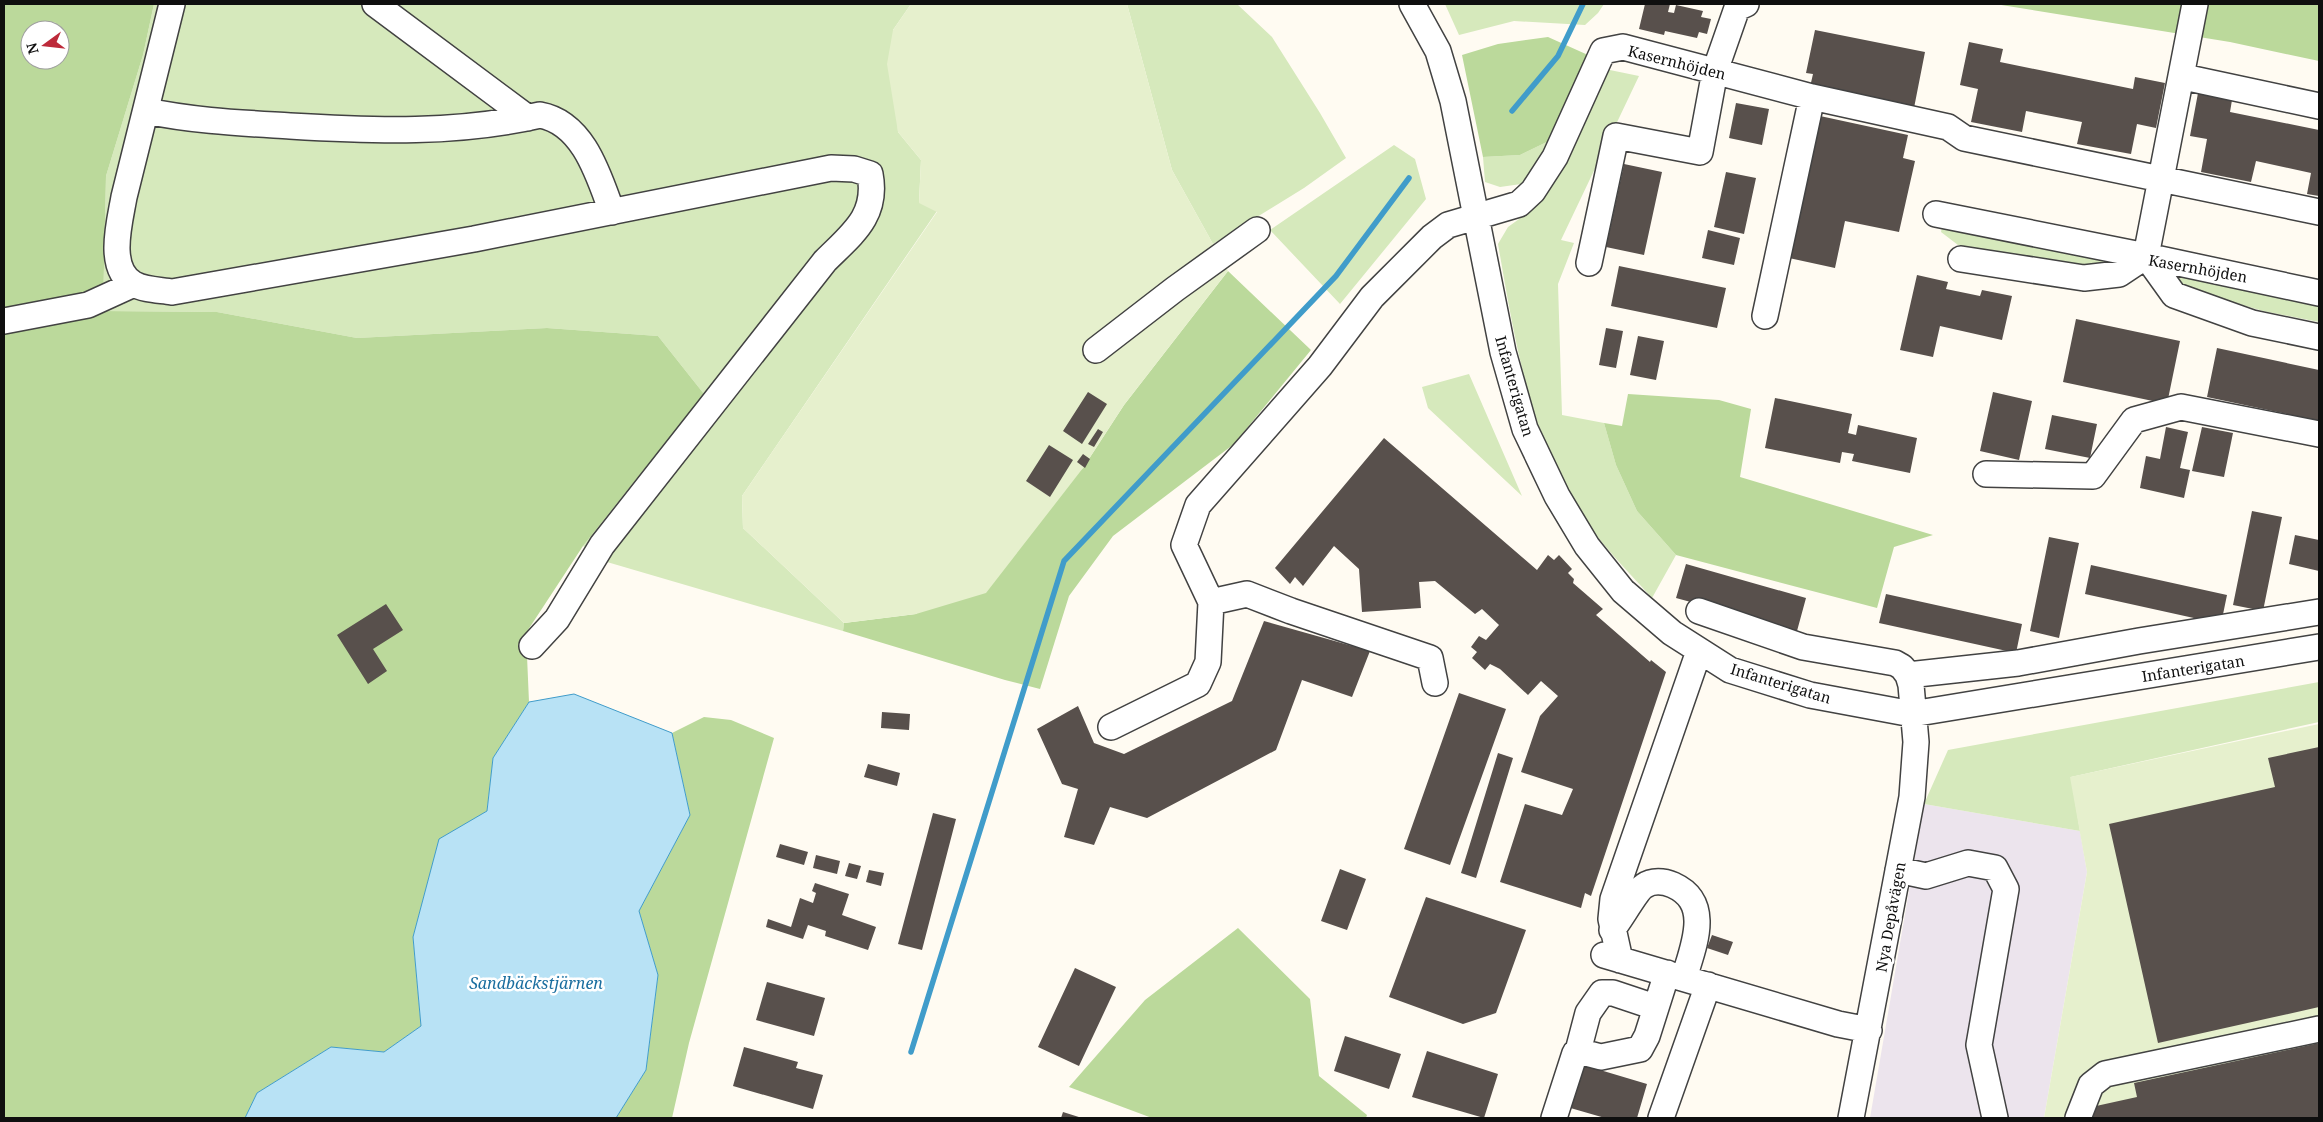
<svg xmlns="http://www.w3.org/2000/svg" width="2323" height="1122" font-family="'Noto Serif',serif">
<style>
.industrial{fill:#ece4ed}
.green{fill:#d6e9bc}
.forest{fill:#bbd99b;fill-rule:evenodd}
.pitch{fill:#e6f0cd}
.water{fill:#b8e2f5;stroke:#409cca}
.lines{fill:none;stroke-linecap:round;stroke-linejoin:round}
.stream{stroke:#409cca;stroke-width:5.5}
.building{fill:#58504c}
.minor-casing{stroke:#424242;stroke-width:28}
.minor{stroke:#fff;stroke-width:25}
.labels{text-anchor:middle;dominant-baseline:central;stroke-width:5;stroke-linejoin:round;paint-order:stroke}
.street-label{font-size:15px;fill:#0f0f0f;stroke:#fff}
.water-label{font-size:16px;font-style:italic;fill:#1a6e9f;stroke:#fff}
</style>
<rect width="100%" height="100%" fill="#fffbf2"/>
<path class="industrial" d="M 1924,804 L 2080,831 L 2087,872 L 2044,1118 L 1870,1118 Z"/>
<path class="green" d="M 154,4 L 911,4 L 893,30 L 898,132 L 921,160 L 919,202 L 937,211 L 742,496 L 743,528 L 844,623 L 843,631 L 607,562 L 583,546 L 704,394 L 658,336 L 547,328 L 357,338 L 217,312 L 103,311 L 106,176 L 143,55 Z
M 1127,4 L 1237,4 L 1272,37 L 1320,113 L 1346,158 L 1304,188 L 1213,244 L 1172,170 Z
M 1445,4 L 1604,4 L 1598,13 L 1585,25 L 1514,21 L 1459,35 Z
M 1605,69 L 1639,76 L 1561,240 L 1574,243 L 1558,284 L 1562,415 L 1604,423 L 1616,465 L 1637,511 L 1676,555 L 1652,598 C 1622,565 1589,532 1567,492 C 1526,415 1513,329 1498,244 L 1508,227 L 1533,209 L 1559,175 Z
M 1553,139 L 1538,164 L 1521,184 L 1500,187 L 1485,182 L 1483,157 L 1520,155 Z
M 1394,145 L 1415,159 L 1426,199 L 1340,304 L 1270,230 Z
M 1943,221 L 2123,255 L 2106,268 L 2075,269 L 1958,245 L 1941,232 Z
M 2174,271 L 2319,303 L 2319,322 L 2263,311 L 2178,286 Z
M 1469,374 L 1522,496 L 1428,408 L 1422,387 Z
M 2319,682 L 2319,722 L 2071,777 L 2080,831 L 1924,804 L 1948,750 Z"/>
<path class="forest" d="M 4,4 L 154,4 L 143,55 L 106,176 L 103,311 L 217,312 L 357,338 L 547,328 L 658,336 L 704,394 L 583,546 L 526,633 L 529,702 L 493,758 L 487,811 L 439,840 L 413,937 L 421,1026 L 384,1052 L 331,1047 L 257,1093 L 245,1118 L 4,1118 ZM 30,30 L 60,30 L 60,60 L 30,60 Z
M 1995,4 L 2319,4 L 2319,61 L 2230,42 Z
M 1548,37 L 1588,55 L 1553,139 L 1520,155 L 1483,157 L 1462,55 L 1498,44 Z
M 1228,271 L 1311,350 L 1234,444 L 1113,536 L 1069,596 L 1040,689 L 1005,680 L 843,631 L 844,623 L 916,614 L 1083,468 L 1124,405 Z
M 1628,394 L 1719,400 L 1751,409 L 1740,477 L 1933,535 L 1894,547 L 1877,608 L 1676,555 L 1637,511 L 1616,465 L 1604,423 L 1622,426 Z
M 704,717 L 731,720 L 774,738 L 689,1043 L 672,1118 L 616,1118 L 646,1070 L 658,975 L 639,911 L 690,815 L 672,733 Z
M 1238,928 L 1310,999 L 1319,1076 L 1367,1115 L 1366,1118 L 1152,1118 L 1069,1087 L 1145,1000 Z"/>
<path class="pitch" d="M 911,4 L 1127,4 L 1172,170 L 1228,271 L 1124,405 L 1083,468 L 986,593 L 916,614 L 844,623 L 743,528 L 742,496 L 937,212 L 919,203 L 921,160 L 898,132 L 887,64 L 893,30 Z
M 2319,724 L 2319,1118 L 2044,1118 L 2087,872 L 2070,777 Z"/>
<path class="water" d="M 574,694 L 672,733 L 690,815 L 639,911 L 658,975 L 646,1070 L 616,1118 L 245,1118 L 257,1093 L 331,1047 L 384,1052 L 421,1026 L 413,937 L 439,839 L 487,811 L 493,758 L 529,702 Z"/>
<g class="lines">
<path class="stream" d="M 1512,111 L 1558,56 L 1583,4
M 911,1052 L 1064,561 L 1336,276 L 1409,178"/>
</g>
<path class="building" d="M 1645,4 L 1670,4 L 1668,12 L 1674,13 L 1676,5 L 1703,11 L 1701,17 L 1711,19 L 1707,34 L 1699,32 L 1697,38 L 1665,31 L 1664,35 L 1639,29 Z
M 1815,30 L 1925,52 L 1914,108 L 1810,87 L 1813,74 L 1806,73 Z
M 1969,42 L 2003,49 L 2000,62 L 2133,89 L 2135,77 L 2165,83 L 2156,128 L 2137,124 L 2131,154 L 2077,144 L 2082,122 L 2026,111 L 2022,132 L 1971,122 L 1978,89 L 1960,85 Z
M 2198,93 L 2232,100 L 2230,112 L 2319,130 L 2319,196 L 2307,194 L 2311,173 L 2256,161 L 2251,182 L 2201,172 L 2207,139 L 2190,136 Z
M 1736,103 L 1769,109 L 1762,145 L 1729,138 Z
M 1820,116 L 1908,135 L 1903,158 L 1915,161 L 1899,232 L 1845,221 L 1835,268 L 1789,258 Z
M 1624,164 L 1662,172 L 1644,255 L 1606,247 Z
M 1726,172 L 1756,178 L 1744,234 L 1714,227 Z
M 1708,230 L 1740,238 L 1734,265 L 1702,258 Z
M 1619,266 L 1726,288 L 1717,328 L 1611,306 Z
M 1917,275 L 1948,282 L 1946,289 L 1980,296 L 1982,290 L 2012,296 L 2002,340 L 1940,326 L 1933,357 L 1900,350 Z
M 2076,319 L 2180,341 L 2167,404 L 2063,382 Z
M 1606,328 L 1623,331 L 1616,368 L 1599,365 Z
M 1638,336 L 1664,341 L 1656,380 L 1630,375 Z
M 2217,348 L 2319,370 L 2319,421 L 2207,397 Z
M 1088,392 L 1107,404 L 1082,444 L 1063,431 Z
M 1993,392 L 2032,401 L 2019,460 L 1980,451 Z
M 1775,398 L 1852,414 L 1848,433 L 1856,435 L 1858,425 L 1917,438 L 1910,473 L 1852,461 L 1854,454 L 1842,452 L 1840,463 L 1765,448 Z
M 2052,415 L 2097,424 L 2090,458 L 2045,449 Z
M 2166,427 L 2188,432 L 2180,468 L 2190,470 L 2184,498 L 2140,488 L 2146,456 L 2160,459 Z
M 2202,427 L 2233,433 L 2224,477 L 2192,471 Z
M 1098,429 L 1103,432 L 1094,447 L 1088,444 Z
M 1384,438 L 1537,570 L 1548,555 L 1554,560 L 1559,555 L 1572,569 L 1568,573 L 1574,579 L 1573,583 L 1603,609 L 1596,615 L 1650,662 L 1651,660 L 1666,672 L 1591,896 L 1585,893 L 1581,908 L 1500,882 L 1525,804 L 1562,815 L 1573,789 L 1521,772 L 1540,716 L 1558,696 L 1541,681 L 1528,695 L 1500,669 L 1490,664 L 1485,670 L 1472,658 L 1477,652 L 1471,647 L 1479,636 L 1486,640 L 1499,625 L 1482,609 L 1475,614 L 1435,581 L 1419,582 L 1421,608 L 1362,612 L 1359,569 L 1334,546 L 1303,586 L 1295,577 L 1290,584 L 1275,568 Z
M 1049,445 L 1073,460 L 1050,497 L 1026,481 Z
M 1083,454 L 1090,459 L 1085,468 L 1077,462 Z
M 2252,511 L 2282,517 L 2263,611 L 2233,605 Z
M 2295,535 L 2319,540 L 2319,571 L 2289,564 Z
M 2049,537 L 2079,543 L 2059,638 L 2030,631 Z
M 1686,564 L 1806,598 L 1797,631 L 1676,598 Z
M 2091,565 L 2227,595 L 2221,624 L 2085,594 Z
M 1886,594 L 2022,624 L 2016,653 L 1879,623 Z
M 386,604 L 403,630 L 373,649 L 387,671 L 368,684 L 337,635 Z
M 1264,621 L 1370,651 L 1352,697 L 1302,680 L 1276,750 L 1147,818 L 1110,807 L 1094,845 L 1064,837 L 1078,789 L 1062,784 L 1037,729 L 1078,706 L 1094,743 L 1124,754 L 1232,701 Z
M 1459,693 L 1506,709 L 1450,865 L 1404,849 Z
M 882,712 L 910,714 L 909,730 L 881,728 Z
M 2319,747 L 2319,1007 L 2158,1043 L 2109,824 L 2275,787 L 2268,758 Z
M 1498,753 L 1513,758 L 1476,878 L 1461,873 Z
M 868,764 L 900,773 L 897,786 L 864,777 Z
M 933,813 L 956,819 L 922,950 L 898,944 Z
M 780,844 L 808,852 L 804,865 L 776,857 Z
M 816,855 L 840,861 L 837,874 L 813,868 Z
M 849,863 L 861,866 L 857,879 L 845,876 Z
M 1340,869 L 1366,879 L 1347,930 L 1321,921 Z
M 869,870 L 884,873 L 881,886 L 866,882 Z
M 815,883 L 849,894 L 842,915 L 876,927 L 868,950 L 825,936 L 826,931 L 808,925 L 803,939 L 766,927 L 768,919 L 791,927 L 800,898 L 813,903 L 816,893 L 812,891 Z
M 1426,897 L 1526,930 L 1496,1013 L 1463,1024 L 1389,997 Z
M 1712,935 L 1733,942 L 1728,955 L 1707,948 Z
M 1075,968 L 1116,987 L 1079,1066 L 1038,1047 Z
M 767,982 L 825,998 L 814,1036 L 756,1020 Z
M 1345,1036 L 1401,1054 L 1389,1089 L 1334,1071 Z
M 2319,1043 L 2319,1118 L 2089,1118 L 2087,1108 L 2137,1097 L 2134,1083 Z
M 744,1047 L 798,1062 L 796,1068 L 823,1075 L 813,1109 L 733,1086 Z
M 1427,1051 L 1498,1074 L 1484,1118 L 1412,1097 Z
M 1580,1064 L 1647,1084 L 1637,1118 L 1605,1118 L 1567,1107 Z
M 1063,1112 L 1082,1118 L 1061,1118 Z"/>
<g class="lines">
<defs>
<path id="minor" d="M 172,4 L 124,197 C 120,221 106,269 134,284 C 144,290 161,290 172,292 L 474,239 L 831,168 L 854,169 L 870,174 C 878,216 852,234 825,261 L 602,545 L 557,619 L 532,646
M 375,4 L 528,118
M 1412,4 L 1438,51 L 1453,101 L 1503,352 L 1525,429 L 1557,496 L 1587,546 L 1623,591 L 1672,633 L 1730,670 L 1810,695 L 1912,714 L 2319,647
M 2193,79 L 2319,106
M 147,111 C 194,121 242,123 290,126 C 374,131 458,134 540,115 C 584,123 599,177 612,212
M 1936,214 L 2146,256 L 2174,295 L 2252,323 L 2319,337
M 2146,256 L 2195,4
M 1961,259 L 2084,278 L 2119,274 L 2146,256 L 2319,293
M 1589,263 L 1616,136 L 1700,152 L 1715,71 L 1737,8 L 1746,4
M 1765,316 L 1812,97
M 4,321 L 88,305 L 134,284
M 1096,350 L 1175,289 L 1257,230
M 1986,474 L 2093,476 L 2134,420 L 2181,407 L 2319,434
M 1211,602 L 1247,594 L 1291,611 L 1430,658 L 1435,683
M 1699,611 L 1803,647 L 1895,663 L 1902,667 L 1908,675 L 1911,685 L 1916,742 L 1912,797 L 1851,1118
M 1908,675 L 2018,663 L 2139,641 L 2319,612
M 1111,727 L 1198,684 L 1208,662 L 1211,602 L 1184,545 L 1198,505 L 1320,366 L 1372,297 L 1432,237 L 1448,225 L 1519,204 L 1533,191 L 1555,157 L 1603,51 L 1623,47 L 1812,97 L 1948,127 L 1964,138 L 2319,212
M 1898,870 L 1926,876 L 1968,863 L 1995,868 L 2006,889 L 1979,1045 L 1995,1118
M 1612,930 C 1620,921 1636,891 1644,886 C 1652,880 1664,881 1673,885 C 1713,903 1693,947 1684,978
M 1604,955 L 1838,1024 L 1869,1030
M 1620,960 L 1611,919 L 1613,899 L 1699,651
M 1578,1051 L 1588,1013 L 1602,993 L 1613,993 L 1655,1007
M 1554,1118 L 1575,1053 L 1578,1051 L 1601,1057 L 1640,1049 L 1647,1036 L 1667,973
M 1661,1118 L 1708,985
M 2078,1118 L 2091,1085 L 2105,1074 L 2319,1029"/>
</defs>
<use href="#minor" class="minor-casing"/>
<use href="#minor" class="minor"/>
</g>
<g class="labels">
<g class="street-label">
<text transform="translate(1677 62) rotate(14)">Kasernhöjden</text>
<text transform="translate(2198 268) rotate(10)">Kasernhöjden</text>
<text transform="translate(1515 386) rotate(74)">Infanterigatan</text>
<text transform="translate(2193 668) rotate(-9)">Infanterigatan</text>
<text transform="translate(1781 683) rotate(17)">Infanterigatan</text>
<text transform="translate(1890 917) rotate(-80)">Nya Depåvägen</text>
</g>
<g class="water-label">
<text x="536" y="983">Sandbäckstjärnen</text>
</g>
</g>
<rect width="2323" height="1122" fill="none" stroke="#0f0f0f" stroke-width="10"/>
<g transform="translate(45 45) rotate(255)"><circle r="24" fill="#ffffff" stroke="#9f9f9f"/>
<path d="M0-4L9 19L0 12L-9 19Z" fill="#bd2a3a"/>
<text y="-8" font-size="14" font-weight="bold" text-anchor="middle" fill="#0f0f0f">N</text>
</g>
</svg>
